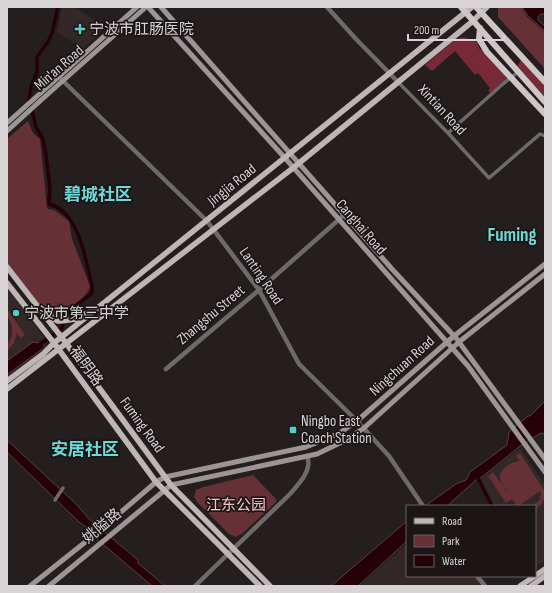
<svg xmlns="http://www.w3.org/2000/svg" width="552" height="593" font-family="'Sofia Sans Condensed','Noto Sans SC',sans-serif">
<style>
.built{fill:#332728}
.green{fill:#653137}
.forest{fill:#772937}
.water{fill:#250007;stroke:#5b3f44}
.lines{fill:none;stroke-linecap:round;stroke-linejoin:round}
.canal{stroke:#250007;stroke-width:3.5}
.minor{stroke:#6e6a6a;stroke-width:3.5}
.tertiary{stroke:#6e6a6a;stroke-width:4.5}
.secondary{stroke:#9b9595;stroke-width:5}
.primary{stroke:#beb6b6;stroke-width:5.5}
.trunk{stroke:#cec5c6;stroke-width:6}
.secondary-bridge{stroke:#9b9595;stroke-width:5}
.primary-bridge{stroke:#beb6b6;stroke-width:5.5}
.poi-dot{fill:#53cdca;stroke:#1b1515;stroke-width:1.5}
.labels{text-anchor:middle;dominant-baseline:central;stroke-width:3.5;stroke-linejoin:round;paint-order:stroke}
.poi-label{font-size:15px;fill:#d8d3d4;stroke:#1b1515;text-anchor:start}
.street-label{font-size:15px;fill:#d8d3d4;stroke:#1b1515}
.park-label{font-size:15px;fill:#f7c6ca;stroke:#1b1515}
.quarter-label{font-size:17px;font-weight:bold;fill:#6edad7;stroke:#1b1515}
.district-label{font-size:19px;font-weight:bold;fill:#6edad7;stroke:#1b1515}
</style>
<rect width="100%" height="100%" fill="#251e1e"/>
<path class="built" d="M 62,7 L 75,7 L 105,27 L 83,49 L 57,32 Z
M 7,288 L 45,338 L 7,363 Z
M 520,448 L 545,485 L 545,560 L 535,568 L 535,506 L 494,506 L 481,479 Z
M 407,544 L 407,576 L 475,576 L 482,586 L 360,586 Z"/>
<path class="green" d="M 498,7 L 521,7 L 527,17 L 545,32 L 545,69 L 498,17 Z
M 28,121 L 33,133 L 40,139 L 47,207 L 48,209 L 54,210 L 69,221 L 72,239 L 90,286 C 89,295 71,309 63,314 L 61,320 L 43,312 L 7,263 L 7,139 Z
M 7,309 L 25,335 L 21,338 L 17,333 L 14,343 L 7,351 C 7,341 12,340 12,331 C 13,323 7,319 7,309 Z
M 520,453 L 545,492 C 545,499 542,505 535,510 L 535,506 L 532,506 L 540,500 L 541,493 L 536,484 L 540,491 L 521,504 L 524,506 L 517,506 L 512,499 L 506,503 L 488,476 L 493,472 L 508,493 C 506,489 503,485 501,482 C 496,470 510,462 520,461 L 516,456 Z
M 253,475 L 275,498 L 277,501 L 243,533 L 236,537 L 229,534 L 198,503 L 194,497 L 196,490 L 203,487 Z"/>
<path class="forest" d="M 464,37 L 477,42 L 480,50 L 483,48 L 508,77 L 491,93 L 488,91 L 490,88 L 478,73 L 475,75 L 455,51 L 432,71 L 425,65 L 456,39 Z
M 521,60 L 545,86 L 545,97 L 517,66 Z"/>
<path class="water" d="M 522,7 L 545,7 L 545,14 L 541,14 L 538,17 L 538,20 L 545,27 L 545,31 L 528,16 Z
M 33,342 L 43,344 L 45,347 L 7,375 L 7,361 Z
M 545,401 L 545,434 L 541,433 L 520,446 L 482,477 L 476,480 L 447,506 L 425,506 L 456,484 L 466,480 L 470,472 L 507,445 L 509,432 L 528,416 L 530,416 Z
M 7,440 L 76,504 L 89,519 L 138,560 L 138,563 L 165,586 L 152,586 L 90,533 L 85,526 L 79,522 L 7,452 Z
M 407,521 L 407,541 L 358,586 L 331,586 Z"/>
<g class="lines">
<path class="canal" d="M 39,345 L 62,328 L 63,317 L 65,314 L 92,293 L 92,286 C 86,261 79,211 49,204 L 50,188 L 46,155 L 43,139 L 36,127 L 29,99 L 31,87 L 37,72 L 37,57 L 48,42 L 52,33 L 58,7
M 477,476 L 492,506"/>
<path class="minor" d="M 398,82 L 448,133 L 489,178 L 540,134 L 545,136
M 448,133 L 504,83 L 518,72
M 55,500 L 63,488"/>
<path class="tertiary" d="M 327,7 L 356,39 L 398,82
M 61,79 L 207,221 L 259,290 L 299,364 L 357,421 L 389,456 L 423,506
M 166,369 L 259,290 L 344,215
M 477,576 L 485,586
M 195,586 L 289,495 C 298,485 313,470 307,456"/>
<path class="secondary" d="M 148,7 L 285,158 L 468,366 L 545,472
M 161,7 L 392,269 L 456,338 L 545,459
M 40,101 L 146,7
M 7,123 L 137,7
M 7,131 L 29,111
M 30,586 L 93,536 L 156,482 L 165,477 L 306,447 L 338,434 L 357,421 L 454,336 L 545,264
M 49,586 L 171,485 L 317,454 L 344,441 L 364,428 L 459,342 L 545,274"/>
<path class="primary" d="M 7,267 L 66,343 L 171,485 L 270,586
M 7,283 L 54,343 L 156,482 L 260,586
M 45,314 L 58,321 L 61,321 L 76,319 L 91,311
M 7,381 L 43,354 L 54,343 L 472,7
M 7,389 L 293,168 L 473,21 L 487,7
M 535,576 L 545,569
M 531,586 L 545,576"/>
<path class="trunk" d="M 461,7 L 545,102
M 476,7 L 545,82
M 480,28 L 479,39 L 487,52 L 545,114"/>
<path class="secondary-bridge" d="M 29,111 L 40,101"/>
<path class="primary-bridge" d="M 520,586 L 535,576"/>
</g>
<g class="poi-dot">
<path d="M78 23h4v4h4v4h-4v4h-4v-4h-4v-4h4z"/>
<circle cx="16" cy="313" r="4"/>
<rect x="289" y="426" width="8" height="8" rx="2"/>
</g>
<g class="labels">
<g class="poi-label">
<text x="89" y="29">宁波市肛肠医院</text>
<text x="24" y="313">宁波市第三中学</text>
<text x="301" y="421">Ningbo East<tspan x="301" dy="17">Coach Station</tspan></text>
</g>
<g class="street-label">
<text transform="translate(59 68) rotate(-41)">Min'an Road</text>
<text transform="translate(442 110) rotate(47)">Xintian Road</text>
<text transform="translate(232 185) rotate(-39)">Jingjia Road</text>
<text transform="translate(361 227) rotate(49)">Canghai Road</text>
<text transform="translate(261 276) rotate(56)">Lanting Road</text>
<text transform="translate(211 315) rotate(-40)">Zhangshu Street</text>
<text transform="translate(86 366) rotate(54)">福明路</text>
<text transform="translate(402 366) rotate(-42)">Ningchuan Road</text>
<text transform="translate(142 425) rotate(54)">Fuming Road</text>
<text transform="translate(102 526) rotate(-40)">姚隘路</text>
</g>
<g class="park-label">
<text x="236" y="505">江东公园</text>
</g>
<g class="quarter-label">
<text x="98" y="195">碧城社区</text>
<text x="85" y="450">安居社区</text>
</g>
<g class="district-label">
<text x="512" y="235">Fuming</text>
</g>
</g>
<rect width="552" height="593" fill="none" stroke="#d8d3d4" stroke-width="16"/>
<rect x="406" y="505" width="130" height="72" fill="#1b1515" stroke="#676161"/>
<rect x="414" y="518" width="20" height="6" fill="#beb6b6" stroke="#676161"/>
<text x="442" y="525" font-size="12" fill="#d8d3d4">Road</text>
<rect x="414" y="535" width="20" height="12" fill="#653137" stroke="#676161"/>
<text x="442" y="545" font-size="12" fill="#d8d3d4">Park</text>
<rect x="414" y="555" width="20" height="12" fill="#250007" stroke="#676161"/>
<text x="442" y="565" font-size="12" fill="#d8d3d4">Water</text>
<path d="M408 34v6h96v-6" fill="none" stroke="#d8d3d4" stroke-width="2"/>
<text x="414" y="34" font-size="12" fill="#d8d3d4" stroke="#1b1515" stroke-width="3" paint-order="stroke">200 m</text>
</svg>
